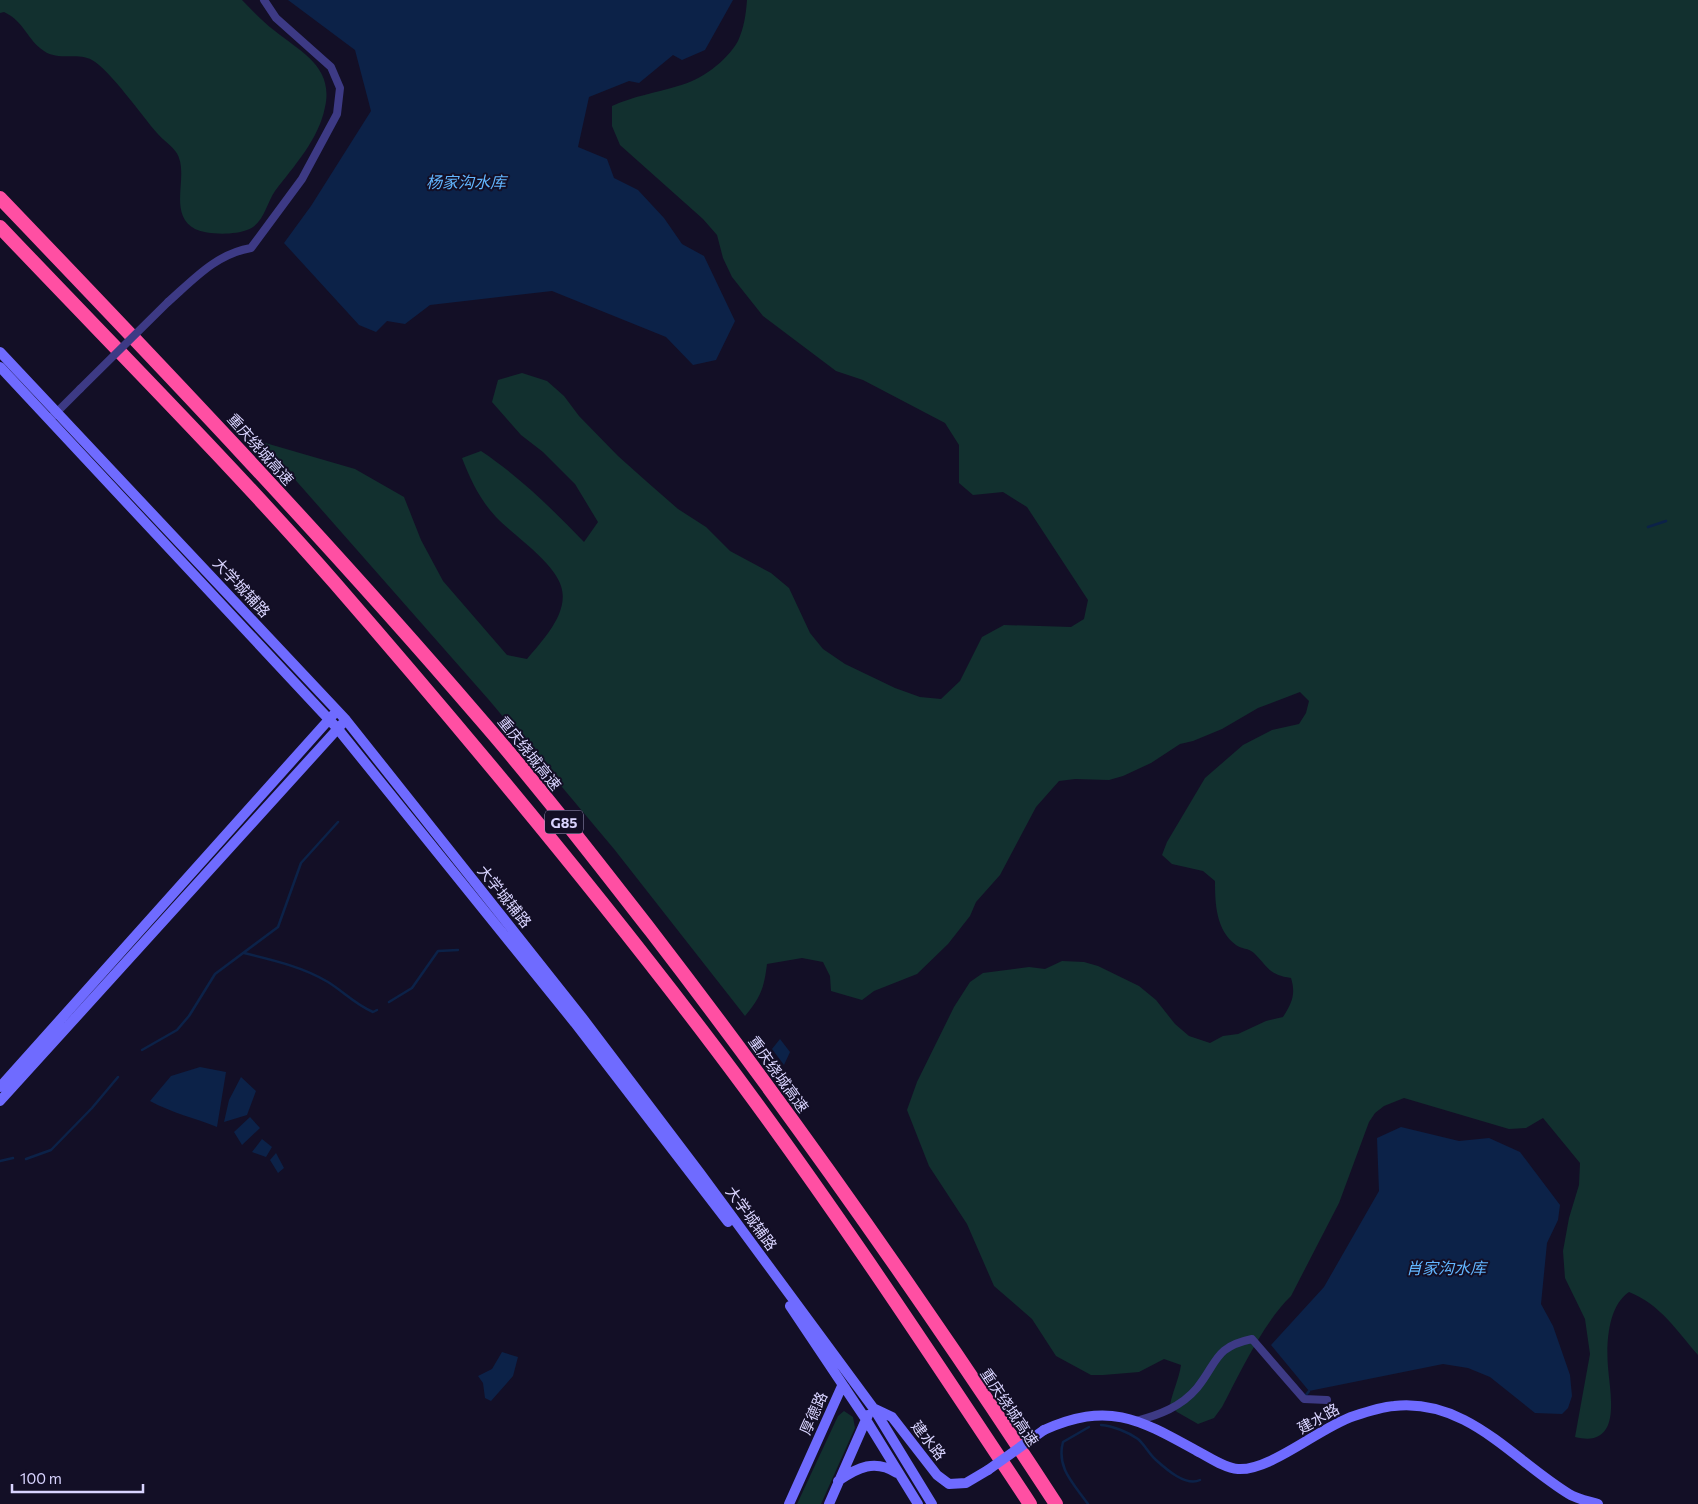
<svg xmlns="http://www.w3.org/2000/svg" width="1698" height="1504" font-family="Commissioner,'Noto Sans SC',sans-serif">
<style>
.green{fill:#12302f}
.water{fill:#0c2248}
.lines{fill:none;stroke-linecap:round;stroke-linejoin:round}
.stream{stroke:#0c2248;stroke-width:2.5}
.street{stroke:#3d3a85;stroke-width:8}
.secondary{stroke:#6f6bff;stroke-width:10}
.highway{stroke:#ff4fa3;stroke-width:14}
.street-bridge{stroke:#3d3a85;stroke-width:8}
.secondary-bridge{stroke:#6f6bff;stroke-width:10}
.labels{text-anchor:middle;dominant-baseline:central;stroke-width:4;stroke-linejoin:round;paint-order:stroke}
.shield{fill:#130f26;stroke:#9e99be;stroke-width:1}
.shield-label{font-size:14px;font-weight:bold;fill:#d9d4ff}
.street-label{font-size:15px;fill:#d9d4ff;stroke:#130f26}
.water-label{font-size:16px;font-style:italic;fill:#62b6ff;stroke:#130f26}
</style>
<rect width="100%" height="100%" fill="#130f26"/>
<path class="green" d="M 0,0 L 242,0 C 253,11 263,22 275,31 C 301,52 334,67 325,107 C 319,139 294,166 275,191 C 266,204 264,224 247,230 C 235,235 207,235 195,229 C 166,213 191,174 176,152 C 171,145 163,140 157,133 C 142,116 110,70 92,60 C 78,52 58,61 44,51 C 27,40 25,22 4,12 L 0,13 Z
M 747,0 L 1698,0 L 1698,1355 C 1677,1331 1660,1304 1629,1292 C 1608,1306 1606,1343 1608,1367 C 1610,1394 1623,1449 1575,1437 L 1590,1354 L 1585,1319 L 1565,1278 L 1563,1251 L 1569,1218 L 1579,1185 L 1580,1163 L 1543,1118 L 1526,1128 L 1509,1129 L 1404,1098 L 1384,1106 L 1375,1113 L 1369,1122 L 1339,1203 L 1291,1296 C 1263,1323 1240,1373 1222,1407 L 1214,1418 L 1198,1424 L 1177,1412 L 1170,1405 C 1173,1390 1179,1379 1181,1365 L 1164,1359 L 1139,1372 L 1103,1375 L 1091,1375 L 1056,1356 L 1032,1319 L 994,1286 L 967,1224 L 929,1166 L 907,1110 L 917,1082 L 954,1007 L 970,982 L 983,973 L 1029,967 L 1045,969 L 1062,961 L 1084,962 L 1098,966 L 1139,986 L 1156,1000 L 1175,1024 L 1189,1036 L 1210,1043 L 1223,1036 L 1238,1034 L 1266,1021 L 1283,1017 C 1292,1003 1296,994 1291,978 C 1269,975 1268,967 1254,953 C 1249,948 1241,949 1236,945 C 1216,930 1215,904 1215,881 L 1203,871 L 1172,864 L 1162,855 L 1167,842 L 1205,778 L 1243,745 L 1272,730 L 1299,724 L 1306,713 L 1309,701 L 1300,692 L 1258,708 L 1222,729 L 1193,741 L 1180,744 L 1151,763 L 1123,776 L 1109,780 L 1075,779 L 1059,781 L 1036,807 L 1000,875 L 976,902 L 970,916 L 948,944 L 917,974 L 874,991 L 862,1000 L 831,991 L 830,976 L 823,962 L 802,958 L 767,964 C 764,988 761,997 745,1016 L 614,849 L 489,700 L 262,442 L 355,469 L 404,497 L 421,540 L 443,581 L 507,655 L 527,659 C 542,641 570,613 561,586 C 554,562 513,535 496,517 C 480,500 470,479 462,458 L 481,451 C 520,477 552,509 584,542 L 598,522 L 575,484 L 543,452 L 521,435 L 492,402 L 498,380 L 522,373 L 547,381 L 564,396 L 579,416 L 618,456 L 646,481 L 678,509 L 706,527 L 730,551 L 771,573 L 789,588 L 810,633 L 823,649 L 845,664 L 895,688 L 920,697 L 941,699 L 960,681 L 982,637 L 1004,625 L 1071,627 L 1084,619 L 1088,600 L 1027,507 L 1003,492 L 973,495 L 959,483 L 959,445 L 945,423 L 863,380 L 836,371 L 763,316 L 732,277 L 723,258 L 717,235 L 703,219 L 620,145 L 612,126 L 612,106 C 634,96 655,93 678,86 C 701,80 726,62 738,41 C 744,28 746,14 747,0 Z
M 844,1411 L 853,1417 L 855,1428 L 821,1504 L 797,1504 L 838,1416 Z"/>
<path class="water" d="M 288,0 L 733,0 L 705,50 L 682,60 L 673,55 L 639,83 L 629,81 L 589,97 L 578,147 L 607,159 L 614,178 L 638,190 L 664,218 L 682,244 L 704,256 L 735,321 L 716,360 L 693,365 L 666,337 L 552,291 L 430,305 L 405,324 L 387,321 L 376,332 L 359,325 L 284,243 L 311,206 L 371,111 L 355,50 Z
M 780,1039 L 790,1052 L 784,1065 L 772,1049 Z
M 200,1067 L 226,1072 L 217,1127 C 195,1118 172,1113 150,1101 L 171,1076 Z
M 241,1077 L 256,1091 L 247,1115 L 224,1122 L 229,1100 Z
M 250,1117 L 260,1128 L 242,1145 L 234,1132 Z
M 1401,1127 L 1459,1141 L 1489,1138 L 1520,1152 L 1560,1205 L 1558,1220 L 1547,1243 L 1541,1304 L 1553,1326 L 1570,1375 L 1572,1396 L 1568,1408 L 1562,1414 L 1535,1413 L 1490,1377 L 1468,1368 L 1443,1364 L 1309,1391 L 1271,1345 L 1324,1287 L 1379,1191 L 1377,1138 Z
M 262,1139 L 272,1147 L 266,1157 L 252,1152 Z
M 276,1153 L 284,1168 L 278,1173 L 270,1160 Z
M 502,1352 L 518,1357 L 513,1376 L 491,1401 L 485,1398 L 483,1383 L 478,1376 L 492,1369 Z"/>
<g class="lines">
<path class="stream" d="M 1648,527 L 1666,521
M 244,953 C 273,960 303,967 328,982 C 344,992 356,1005 373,1012 L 377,1010
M 389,1002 L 412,988 L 438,951 L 458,950
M 142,1050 L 177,1030 L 189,1016 L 215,974 L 278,927 L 301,863 L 338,822
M 26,1159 L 51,1150 L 92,1108 L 118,1077
M 0,1161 L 13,1158
M 1306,1395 L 1309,1391
M 1101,1425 C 1113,1426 1128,1432 1138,1439 C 1145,1445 1149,1454 1156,1460 C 1166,1469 1186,1487 1200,1480
M 1088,1504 C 1074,1484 1056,1468 1063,1442 L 1089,1427"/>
<path class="street" d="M 168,302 C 194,279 216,254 251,248 L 302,179 L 337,114 L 340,88 L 331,67 L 276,18 L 264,0
M 53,416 L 80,389
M 1136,1421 C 1159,1415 1181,1407 1197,1388 C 1218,1362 1214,1347 1252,1339 L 1304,1399 L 1327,1400"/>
<path class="secondary" d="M 0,352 L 346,720 L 581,1016 L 700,1173 L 874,1409 L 932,1504
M 0,367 L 337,728 L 575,1023 L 728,1222
M 0,1087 L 333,715
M 0,1101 L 342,724
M 790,1306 L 865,1418 L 918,1504
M 873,1408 L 892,1417 L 937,1475 L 949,1484 L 966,1483 L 988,1470
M 1044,1430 C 1109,1401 1139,1419 1197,1451 C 1209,1457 1224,1468 1238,1469 C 1271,1471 1320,1427 1354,1416 C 1366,1412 1381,1407 1394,1406 C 1467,1398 1513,1460 1569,1494 C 1577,1499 1588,1501 1598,1504
M 838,1481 C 858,1467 875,1459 897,1473
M 789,1504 L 842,1386 L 845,1388
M 829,1504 L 868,1415"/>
<path class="highway" d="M 0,198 C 162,367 323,536 476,714 C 537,784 594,858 651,931 C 794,1117 928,1308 1056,1504
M 0,227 C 112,345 227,460 334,582 C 466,734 595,889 716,1049 C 827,1196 928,1350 1030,1504"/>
<path class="street-bridge" d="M 80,389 L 168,302"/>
<path class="secondary-bridge" d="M 988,1470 L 1044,1430"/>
</g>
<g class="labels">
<rect class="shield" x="545" y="810.5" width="38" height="23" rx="4"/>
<g class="shield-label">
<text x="564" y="822">G85</text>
</g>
<g class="street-label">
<text transform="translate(261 449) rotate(48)">重庆绕城高速</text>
<text transform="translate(242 587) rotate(47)">大学城辅路</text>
<text transform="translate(530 753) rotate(51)">重庆绕城高速</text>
<text transform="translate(505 896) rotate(51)">大学城辅路</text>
<text transform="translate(779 1074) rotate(54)">重庆绕城高速</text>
<text transform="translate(752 1218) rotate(54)">大学城辅路</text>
<text transform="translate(1010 1407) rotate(56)">重庆绕城高速</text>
<text transform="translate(813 1413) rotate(-66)">厚德路</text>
<text transform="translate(1318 1418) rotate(-29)">建水路</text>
<text transform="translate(929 1440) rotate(52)">建水路</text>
</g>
<g class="water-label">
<text x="466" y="181">杨家沟水库</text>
<text x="1446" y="1267">肖家沟水库</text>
</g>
</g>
<path d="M12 1484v8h131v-8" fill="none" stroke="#d9d4ff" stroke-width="2.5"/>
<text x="20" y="1484" font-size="15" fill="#d9d4ff" stroke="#130f26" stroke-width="4" paint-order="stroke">100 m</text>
</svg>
